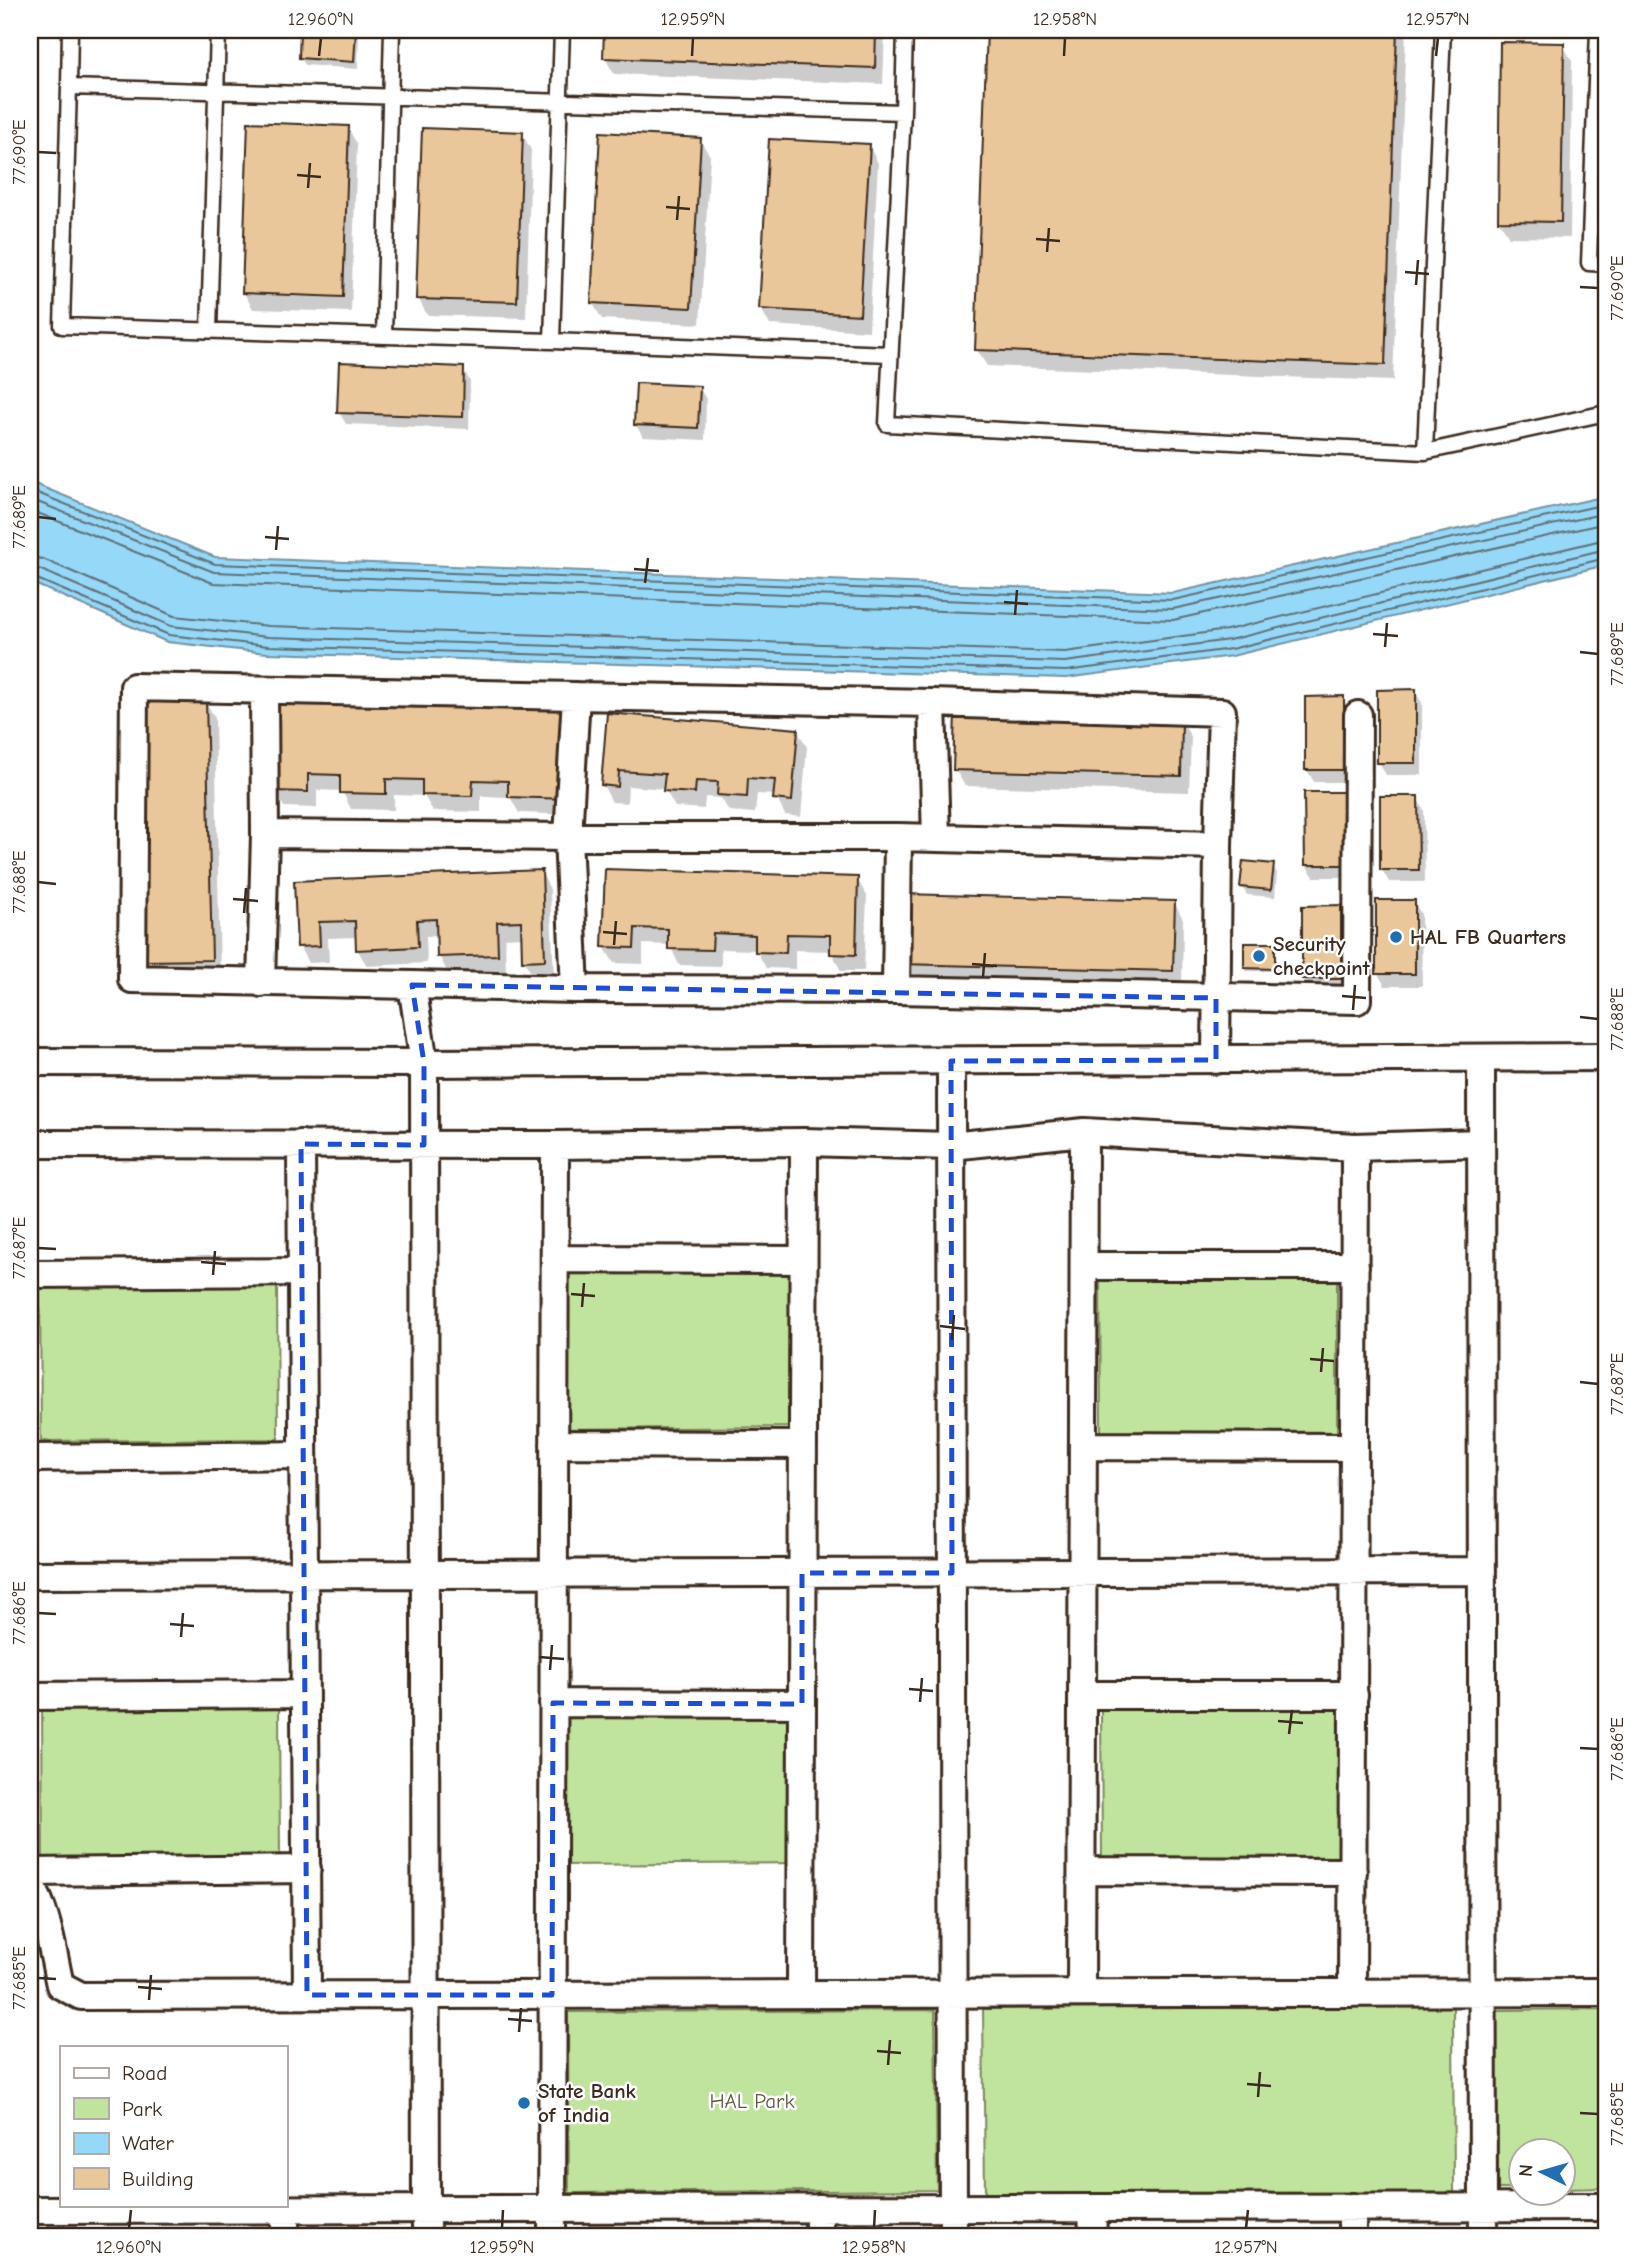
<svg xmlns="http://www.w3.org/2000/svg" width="1636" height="2266" font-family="'Comic Neue',sans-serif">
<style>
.green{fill:#c0e39d;stroke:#7e865e;stroke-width:2}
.water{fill:#96d8f8;stroke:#7292a1;stroke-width:2}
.shadow{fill:#0003}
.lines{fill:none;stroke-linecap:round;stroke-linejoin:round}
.shore{stroke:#5f7075;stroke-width:2}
.building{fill:#eac79b;stroke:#3b2a1e;stroke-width:2}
.lane-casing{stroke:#3b2a1e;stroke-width:19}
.street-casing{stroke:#3b2a1e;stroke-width:32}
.lane{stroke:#fff;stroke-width:14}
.street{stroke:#fff;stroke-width:26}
.marked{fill:none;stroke:#1d4ed8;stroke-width:5;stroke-dasharray:14 9;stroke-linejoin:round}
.ticks{fill:none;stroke:#3b2a1e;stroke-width:2.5}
.poi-dot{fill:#1f6fb2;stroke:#fff;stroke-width:2.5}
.labels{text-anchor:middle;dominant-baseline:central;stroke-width:5;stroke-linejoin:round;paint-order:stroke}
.poi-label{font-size:21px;font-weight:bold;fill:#3b2a1e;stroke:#fff;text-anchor:start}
.park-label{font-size:21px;fill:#5c583e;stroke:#fff}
.neatline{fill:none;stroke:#3b2a1e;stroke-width:2.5}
.ticks-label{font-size:18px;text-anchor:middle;fill:#3b2a1e}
</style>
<rect width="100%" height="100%" fill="#fff"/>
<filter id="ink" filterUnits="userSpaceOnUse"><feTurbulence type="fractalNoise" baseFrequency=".0143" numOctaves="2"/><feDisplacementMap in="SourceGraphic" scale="14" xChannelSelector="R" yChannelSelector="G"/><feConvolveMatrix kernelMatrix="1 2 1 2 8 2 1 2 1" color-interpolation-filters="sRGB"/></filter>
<g filter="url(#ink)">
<path class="green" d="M 794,1271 L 795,1427 L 558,1429 L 557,1273 Z
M 1337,1276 L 1337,1432 L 1101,1433 L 1100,1278 Z
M 277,1283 L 278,1439 L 41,1441 L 40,1285 Z
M 279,1704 L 280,1859 L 43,1861 L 42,1705 Z
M 1338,1704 L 1339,1860 L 1102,1861 L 1101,1706 Z
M 799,1708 L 800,1863 L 563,1865 L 562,1710 Z
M 1453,2006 L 1454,2193 L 985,2196 L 983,2009 Z
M 1606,2009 L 1606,2188 L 1563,2189 L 1562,2150 L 1520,2150 L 1520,2189 L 1496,2189 L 1495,2010 Z
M 935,2010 L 937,2190 L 569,2193 L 568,2012 Z"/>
<path class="water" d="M 30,482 L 215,557 L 1173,593 L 1606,496 L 1606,565 L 1232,656 L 1066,678 L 267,653 L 167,642 L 30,582 Z"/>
<path class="shadow" d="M 302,30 L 359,30 L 358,69 L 305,65 L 300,57 Z
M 606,30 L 885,30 L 883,84 L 614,74 L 605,58 Z
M 989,30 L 1406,30 L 1393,381 L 987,366 L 977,350 Z
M 1563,45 L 1572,61 L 1570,238 L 1509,237 L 1499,221 Z
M 348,128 L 357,144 L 351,312 L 253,309 L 244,293 Z
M 522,133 L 531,150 L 526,318 L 427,315 L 418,298 Z
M 700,140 L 710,156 L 700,324 L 602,319 L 592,302 Z
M 869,146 L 878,163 L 869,331 L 770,325 L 761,309 Z
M 463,369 L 470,381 L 469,429 L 346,424 L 339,412 Z
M 699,387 L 706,399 L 705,440 L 643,437 L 636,425 Z
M 1415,691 L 1422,703 L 1422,775 L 1386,775 L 1379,763 Z
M 277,695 L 569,703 L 576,815 L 519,813 L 510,797 L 481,796 L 481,812 L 433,811 L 424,796 L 394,795 L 394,810 L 351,809 L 342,791 L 317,790 L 317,808 L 284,807 L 275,791 Z
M 1343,698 L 1350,710 L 1350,782 L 1314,782 L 1307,770 Z
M 205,701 L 215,718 L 220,976 L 156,977 L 146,961 Z
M 608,715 L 797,730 L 807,747 L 801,817 L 785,815 L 775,795 L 757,794 L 755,813 L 729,811 L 721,798 L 705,797 L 704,809 L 675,807 L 665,789 L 628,786 L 627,803 L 612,802 L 603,785 Z
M 1181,720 L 1191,737 L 1189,792 L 965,786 L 955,769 Z
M 1342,793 L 1349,806 L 1350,877 L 1314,877 L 1306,865 Z
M 1417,798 L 1424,810 L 1425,882 L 1389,882 L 1382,870 Z
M 1273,866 L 1277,873 L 1275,897 L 1247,895 L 1242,887 Z
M 606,871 L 857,879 L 867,896 L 864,971 L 841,971 L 831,951 L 795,950 L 795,969 L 766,968 L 756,950 L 721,949 L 721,966 L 679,965 L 670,945 L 643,944 L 643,964 L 614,963 L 604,947 Z
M 541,872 L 550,889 L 554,976 L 533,977 L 524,960 L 523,937 L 505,938 L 506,971 L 448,973 L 439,956 L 438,935 L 426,936 L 427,963 L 367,966 L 357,949 L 357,937 L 328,938 L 329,962 L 308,963 L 299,946 L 296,882 Z
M 1174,902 L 1183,919 L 1182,987 L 912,980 L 902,964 Z
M 1414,902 L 1421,914 L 1422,986 L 1385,986 L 1378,974 Z
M 1340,907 L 1347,919 L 1347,990 L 1311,991 L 1304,979 Z
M 1274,945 L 1276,971 L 1247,971 L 1245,968 Z"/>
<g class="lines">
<path class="shore" d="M 30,490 L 215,564 L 1173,600 L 1606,504
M 30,499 L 214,572 L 1173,609 L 1606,513
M 30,510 L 213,583 L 1173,620 L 1606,523
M 30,557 L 43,559 L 174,616 L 269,626 L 1065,652 L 1227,630 L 1606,539
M 30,567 L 39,569 L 171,626 L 268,637 L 1065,662 L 1229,640 L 1606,549
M 30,576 L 169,635 L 268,646 L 1066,671 L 1231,649 L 1606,558"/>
</g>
<path class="building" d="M 300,30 L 356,30 L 354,62 L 299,58 Z
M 604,30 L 876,30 L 875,68 L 603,58 Z
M 987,30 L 1397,30 L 1385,365 L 975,350 Z
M 1500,42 L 1564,43 L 1561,222 L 1498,221 Z
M 248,122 L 349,126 L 343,297 L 242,293 Z
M 422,128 L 523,132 L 517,302 L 416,299 Z
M 600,132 L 701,138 L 691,308 L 591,303 Z
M 769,139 L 870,144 L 860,315 L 759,309 Z
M 339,362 L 464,367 L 463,417 L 337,413 Z
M 636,383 L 700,386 L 698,428 L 634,425 Z
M 1416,689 L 1416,763 L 1377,763 L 1377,690 Z
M 275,693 L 570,701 L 568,799 L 508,797 L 508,781 L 473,780 L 472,796 L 422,795 L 422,780 L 386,779 L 386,794 L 340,793 L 340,775 L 308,774 L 308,792 L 273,791 Z
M 1344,696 L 1344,770 L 1305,770 L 1305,697 Z
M 206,699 L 212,960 L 145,961 L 140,701 Z
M 607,713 L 798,729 L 792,801 L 773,799 L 775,780 L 748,778 L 747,797 L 717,795 L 718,782 L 696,781 L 695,793 L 663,791 L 665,774 L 619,771 L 618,787 L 601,785 Z
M 955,713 L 1182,718 L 1181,776 L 953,770 Z
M 1304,792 L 1343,792 L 1344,865 L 1305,865 Z
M 1380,796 L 1418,796 L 1419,870 L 1380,870 Z
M 1243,861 L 1274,864 L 1271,890 L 1240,887 Z
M 605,869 L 858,877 L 856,955 L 830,954 L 830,935 L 787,934 L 786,953 L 755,952 L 755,935 L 713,933 L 712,950 L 668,949 L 668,929 L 635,928 L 634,948 L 602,947 Z
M 542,870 L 545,960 L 522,961 L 521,921 L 497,922 L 498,955 L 437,957 L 436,919 L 417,920 L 418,947 L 356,950 L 355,921 L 319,922 L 320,946 L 297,947 L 294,881 Z
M 903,894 L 1175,901 L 1173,971 L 901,964 Z
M 1376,900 L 1415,900 L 1415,974 L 1376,974 Z
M 1341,905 L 1341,979 L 1302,979 L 1302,906 Z
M 1244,943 L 1275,943 L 1275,969 L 1244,968 Z"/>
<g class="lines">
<defs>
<path id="lane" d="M 905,30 L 903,112 L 887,424 L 1425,452 L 1606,413
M 1598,30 L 1589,263 L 1606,264
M 69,87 L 70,30
M 209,330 L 218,30
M 384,336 L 392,30
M 552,341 L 562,30
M 890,354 L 552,341 L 62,326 L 69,87 L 903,112
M 1425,452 L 1443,30"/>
<path id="street" d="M 932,703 L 936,838
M 265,834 L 568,837 L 898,837 L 1218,845
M 261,983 L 265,834 L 264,691
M 412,985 L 132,979 L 134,687 L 576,696
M 575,989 L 896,990 L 1357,1000 L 1358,715
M 896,990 L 898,837
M 1481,1058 L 1483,2236
M 951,1061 L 953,2236
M 30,1062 L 424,1063 L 1606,1057
M 30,1144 L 555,1145 L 804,1142 L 951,1146 L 1084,1132 L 1355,1147 L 1481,1143
M 301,1144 L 307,1995
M 555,1259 L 803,1260
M 1084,1266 L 1355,1266
M 30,1274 L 302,1272
M 554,1444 L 803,1445
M 1083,1446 L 1354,1447
M 30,1458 L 303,1455
M 30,1575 L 1482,1571
M 1082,1695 L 1354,1695
M 30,1696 L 305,1694
M 553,1703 L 802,1704
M 1082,1871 L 1353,1872
M 30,1872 L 307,1869
M 30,1885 C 46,1905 54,1958 60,1985 L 81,1996 L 1606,1992
M 1081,1993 L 1084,1132
M 1352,1993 L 1355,1147
M 801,1994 L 804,1142
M 1352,2207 L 1352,2236
M 819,2208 L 819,2236
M 1092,2208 L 1093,2236
M 30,2210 L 1606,2207
M 285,2210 L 285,2236
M 426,2236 L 424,1063 L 412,985 L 575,989 L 568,837 L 576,696 L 932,703 L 1222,712 L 1218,845 L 1216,1060
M 552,2236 L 555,1145"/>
</defs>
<use href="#lane" class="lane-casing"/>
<use href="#street" class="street-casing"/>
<use href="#lane" class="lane"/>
<use href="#street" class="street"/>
</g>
</g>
<path class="marked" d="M 412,985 L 1216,998 L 1216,1060 L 951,1061 L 952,1573 L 802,1573 L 802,1704 L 553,1703 L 552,1995 L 307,1995 L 301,1144 L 424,1145 L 424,1063 Z"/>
<path class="ticks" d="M 319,56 L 321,38M 692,56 L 693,38M 1064,56 L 1065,38M 1436,56 L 1438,38M 38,152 L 56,153M 297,175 L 321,177M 308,188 L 310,163M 666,207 L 690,209M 677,220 L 679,196M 1036,239 L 1060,241M 1047,252 L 1049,228M 1405,272 L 1429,274M 1416,285 L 1418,260M 1580,287 L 1598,288M 38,517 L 56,519M 265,537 L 289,539M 276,550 L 278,526M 634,569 L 659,571M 645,583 L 648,558M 1004,602 L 1028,604M 1015,615 L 1017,590M 1373,634 L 1398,636M 1385,647 L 1387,623M 1580,652 L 1598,654M 38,882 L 56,884M 233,899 L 258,901M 244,913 L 246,888M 603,932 L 627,934M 614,945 L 616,921M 972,964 L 997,966M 983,977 L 985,953M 1342,996 L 1366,998M 1353,1010 L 1355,985M 1580,1017 L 1598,1019M 38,1248 L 56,1249M 201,1262 L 226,1264M 213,1275 L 215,1251M 571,1294 L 595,1296M 582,1307 L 584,1283M 940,1326 L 965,1329M 952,1340 L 954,1315M 1310,1359 L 1334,1361M 1321,1372 L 1323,1348M 1580,1382 L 1598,1384M 38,1613 L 56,1614M 170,1624 L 194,1626M 181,1637 L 183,1613M 539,1657 L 564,1659M 550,1670 L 552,1645M 909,1689 L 933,1691M 920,1702 L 922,1678M 1278,1721 L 1303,1723M 1289,1734 L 1292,1710M 1580,1748 L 1598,1749M 38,1978 L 56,1979M 138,1987 L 162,1989M 149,2000 L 151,1975M 508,2019 L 532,2021M 519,2032 L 521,2008M 877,2051 L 901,2053M 888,2065 L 890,2040M 1247,2084 L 1271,2086M 1258,2097 L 1260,2072M 1580,2113 L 1598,2114M 129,2228 L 131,2210M 502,2228 L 503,2210M 874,2228 L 875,2210M 1246,2228 L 1248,2210"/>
<g class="poi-dot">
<circle cx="1396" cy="937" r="7"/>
<circle cx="1259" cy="956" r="7"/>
<circle cx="524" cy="2103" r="7"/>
</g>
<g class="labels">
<g class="poi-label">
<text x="1410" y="937">HAL FB Quarters</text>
<text x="1273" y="944">Security<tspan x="1273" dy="24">checkpoint</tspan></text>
<text x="538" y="2091">State Bank<tspan x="538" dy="24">of India</tspan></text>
</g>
<g class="park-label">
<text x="752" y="2101">HAL Park</text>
</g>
</g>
<rect width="1636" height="2266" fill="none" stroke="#fff" stroke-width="77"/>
<rect x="60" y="2046" width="228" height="161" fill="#ffffff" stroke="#b1aaa5" stroke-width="2"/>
<rect x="74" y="2068" width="35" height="10" fill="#ffffff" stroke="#b1aaa5" stroke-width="2"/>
<text x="122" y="2080" font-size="21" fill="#3b2a1e">Road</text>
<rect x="74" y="2098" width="35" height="21" fill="#c0e39d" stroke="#b1aaa5" stroke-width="2"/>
<text x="122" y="2116" font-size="21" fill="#3b2a1e">Park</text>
<rect x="74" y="2133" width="35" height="21" fill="#96d8f8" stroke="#b1aaa5" stroke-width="2"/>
<text x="122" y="2150" font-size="21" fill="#3b2a1e">Water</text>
<rect x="74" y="2168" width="35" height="21" fill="#eac79b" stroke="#b1aaa5" stroke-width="2"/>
<text x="122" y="2186" font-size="21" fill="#3b2a1e">Building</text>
<g transform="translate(1542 2172) rotate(275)"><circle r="33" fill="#ffffff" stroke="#b1aaa5" stroke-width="2"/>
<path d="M0-5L12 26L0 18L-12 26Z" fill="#1f6fb2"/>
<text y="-10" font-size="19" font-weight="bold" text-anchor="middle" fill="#3b2a1e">N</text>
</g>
<rect x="38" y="38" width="1560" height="2190" class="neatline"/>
<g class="ticks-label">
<text x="321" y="25">12.960°N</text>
<text x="693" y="25">12.959°N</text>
<text x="1065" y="25">12.958°N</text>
<text x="1438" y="25">12.957°N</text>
<text transform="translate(19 152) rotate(-90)" y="6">77.690°E</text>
<text transform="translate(1617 288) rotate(-90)" y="6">77.690°E</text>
<text transform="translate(19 517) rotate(-90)" y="6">77.689°E</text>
<text transform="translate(1617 654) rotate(-90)" y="6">77.689°E</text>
<text transform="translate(19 882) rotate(-90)" y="6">77.688°E</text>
<text transform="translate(1617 1019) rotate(-90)" y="6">77.688°E</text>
<text transform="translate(19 1248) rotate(-90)" y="6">77.687°E</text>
<text transform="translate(1617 1384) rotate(-90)" y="6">77.687°E</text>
<text transform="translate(19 1613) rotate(-90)" y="6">77.686°E</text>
<text transform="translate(1617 1749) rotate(-90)" y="6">77.686°E</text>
<text transform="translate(19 1978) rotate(-90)" y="6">77.685°E</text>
<text transform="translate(1617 2114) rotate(-90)" y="6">77.685°E</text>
<text x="129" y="2253">12.960°N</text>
<text x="502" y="2253">12.959°N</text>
<text x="874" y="2253">12.958°N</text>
<text x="1246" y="2253">12.957°N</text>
</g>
</svg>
